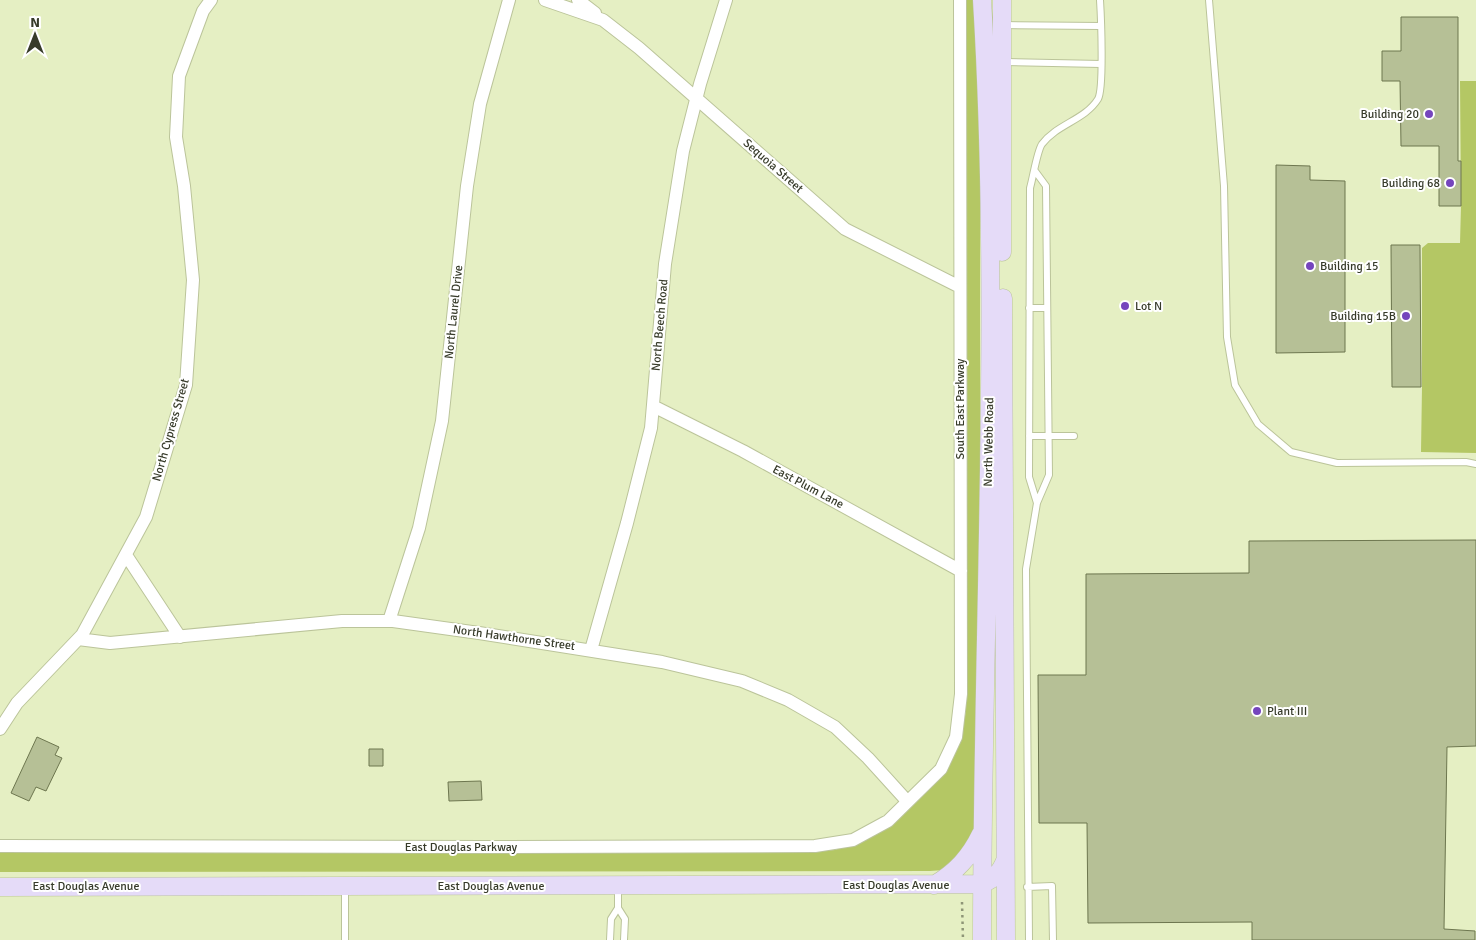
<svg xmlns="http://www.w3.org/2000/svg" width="1476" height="940" font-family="Signika,sans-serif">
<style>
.green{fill:#b4c764}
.building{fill:#b6c096;stroke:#6d764f}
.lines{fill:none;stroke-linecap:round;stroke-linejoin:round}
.lane-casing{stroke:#bbc49a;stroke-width:8}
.street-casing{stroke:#bbc49a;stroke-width:14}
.secondary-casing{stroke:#bbc49a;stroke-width:19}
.path{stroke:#8e9577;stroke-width:2.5;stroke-dasharray:2.5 4;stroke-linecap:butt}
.lane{stroke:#fff;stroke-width:6}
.street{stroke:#fff;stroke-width:12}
.secondary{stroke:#e5dbf8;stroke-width:18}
.poi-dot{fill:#7545bd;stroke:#fff;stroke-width:2}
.labels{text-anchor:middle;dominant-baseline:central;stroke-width:4;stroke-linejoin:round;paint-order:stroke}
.poi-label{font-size:12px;fill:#373b2a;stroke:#fff;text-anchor:end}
.street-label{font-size:12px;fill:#373b2a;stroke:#fff}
</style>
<rect width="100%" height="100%" fill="#e5efc3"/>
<path class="green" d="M 961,0 L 974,0 L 980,130 L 980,589 L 974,827 L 970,845 L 944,870 L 930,871 L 0,872 L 0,851 L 795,852 L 835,850 L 867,838 L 893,824 L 962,735 L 966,710 Z
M 1460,81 L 1476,81 L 1476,453 L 1421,452 L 1422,387 L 1422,248 L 1428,243 L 1460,243 L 1461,206 Z"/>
<path class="building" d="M 1401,17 L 1458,17 L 1458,161 L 1461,161 L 1461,206 L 1439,206 L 1439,146 L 1401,146 L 1400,81 L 1382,81 L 1382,51 L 1401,51 Z
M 1276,165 L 1310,166 L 1310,180 L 1345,181 L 1345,352 L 1276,353 Z
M 1391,245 L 1420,245 L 1421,387 L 1392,387 Z
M 1476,540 L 1476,746 L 1447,747 L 1444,929 L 1475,931 L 1475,940 L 1252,940 L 1252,922 L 1088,923 L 1087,823 L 1039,823 L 1038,675 L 1086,675 L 1086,574 L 1249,573 L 1249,541 Z
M 37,737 L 59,747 L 55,755 L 62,758 L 46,791 L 36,787 L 29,801 L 11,793 Z
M 369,749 L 383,749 L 383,766 L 369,766 Z
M 481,781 L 482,800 L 449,801 L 448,782 Z"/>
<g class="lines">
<defs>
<path id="lane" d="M 1209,0 L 1224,186 L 1227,337 L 1235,385 L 1258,424 L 1291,452 L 1337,463 L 1466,462 L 1476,464
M 1002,25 L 1101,26
M 1004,62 L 1101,64
M 1035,171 L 1046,186 L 1049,475 L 1037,503 L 1029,477 L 1030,188 C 1033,178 1037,151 1042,144 C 1057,124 1085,120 1098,99 C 1104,89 1101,16 1100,0
M 1029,308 L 1047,308
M 1029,436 L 1074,436
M 1027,887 L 1052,886 L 1053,940
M 618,908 L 625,919 L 624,940
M 345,940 L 345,886
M 610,940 L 611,919 L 618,908 L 618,886
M 1029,940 L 1026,569 L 1037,503"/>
<path id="street" d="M 545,0 L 603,20 L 639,48 L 845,229 L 960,287
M 578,0 L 595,13
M 653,406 L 743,451 L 961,571
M 126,555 L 180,637
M 389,621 L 419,528 L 442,421 L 467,186 L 480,104 L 509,0
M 78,639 L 110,643 L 342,621 L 393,621 L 479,633 L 662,662 L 742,681 L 788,700 L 835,727 L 868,758 L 907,801
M 591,650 L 627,523 L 651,428 L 665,264 L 683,151 L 700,84 L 726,0
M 0,729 L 17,703 L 82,635 L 146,517 L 186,385 L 193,280 L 184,186 L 176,137 L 179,76 L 203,11 L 211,0
M 0,846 L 486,847 L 815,846 L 853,840 L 888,821 L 941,769 L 956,737 L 961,694 L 960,0"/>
<path id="secondary" d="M 982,0 C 1001,313 982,627 982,940
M 1002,0 L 1002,252
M 1003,298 L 1006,940
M 934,885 C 956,872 970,857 981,834
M 0,887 L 982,884 C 994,879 1000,873 1005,861"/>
</defs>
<use href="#lane" class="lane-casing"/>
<use href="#street" class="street-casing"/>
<use href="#secondary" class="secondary-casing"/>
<path class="path" d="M 962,902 L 963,940"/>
<use href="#lane" class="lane"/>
<use href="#street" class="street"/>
<use href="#secondary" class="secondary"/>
</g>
<g class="poi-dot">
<circle cx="1429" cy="114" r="5"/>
<circle cx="1450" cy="183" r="5"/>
<circle cx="1310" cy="266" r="5"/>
<circle cx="1125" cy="306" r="5"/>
<circle cx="1406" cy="316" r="5"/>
<circle cx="1257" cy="711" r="5"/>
</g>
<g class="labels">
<g class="poi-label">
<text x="1419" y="114">Building 20</text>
<text x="1440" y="183">Building 68</text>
<text x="1320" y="266" text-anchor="start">Building 15</text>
<text x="1135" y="306" text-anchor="start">Lot N</text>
<text x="1396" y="316">Building 15B</text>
<text x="1267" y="711" text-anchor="start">Plant III</text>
</g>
<g class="street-label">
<text transform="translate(773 166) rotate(41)">Sequoia Street</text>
<text transform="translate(454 312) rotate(-84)">North Laurel Drive</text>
<text transform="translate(660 325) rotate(-85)">North Beech Road</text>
<text transform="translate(960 409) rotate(-90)">South East Parkway</text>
<text transform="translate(171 430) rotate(-74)">North Cypress Street</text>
<text transform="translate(989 442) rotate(-89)">North Webb Road</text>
<text transform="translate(808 487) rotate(28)">East Plum Lane</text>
<text transform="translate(514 638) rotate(8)">North Hawthorne Street</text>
<text x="461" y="847">East Douglas Parkway</text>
<text x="896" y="885">East Douglas Avenue</text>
<text x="86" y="886">East Douglas Avenue</text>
<text x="491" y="886">East Douglas Avenue</text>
</g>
</g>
<g transform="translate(35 35)" stroke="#ffffff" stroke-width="4" paint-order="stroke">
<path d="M0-4L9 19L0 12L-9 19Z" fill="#373b2a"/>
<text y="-8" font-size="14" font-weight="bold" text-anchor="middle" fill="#373b2a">N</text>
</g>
</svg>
